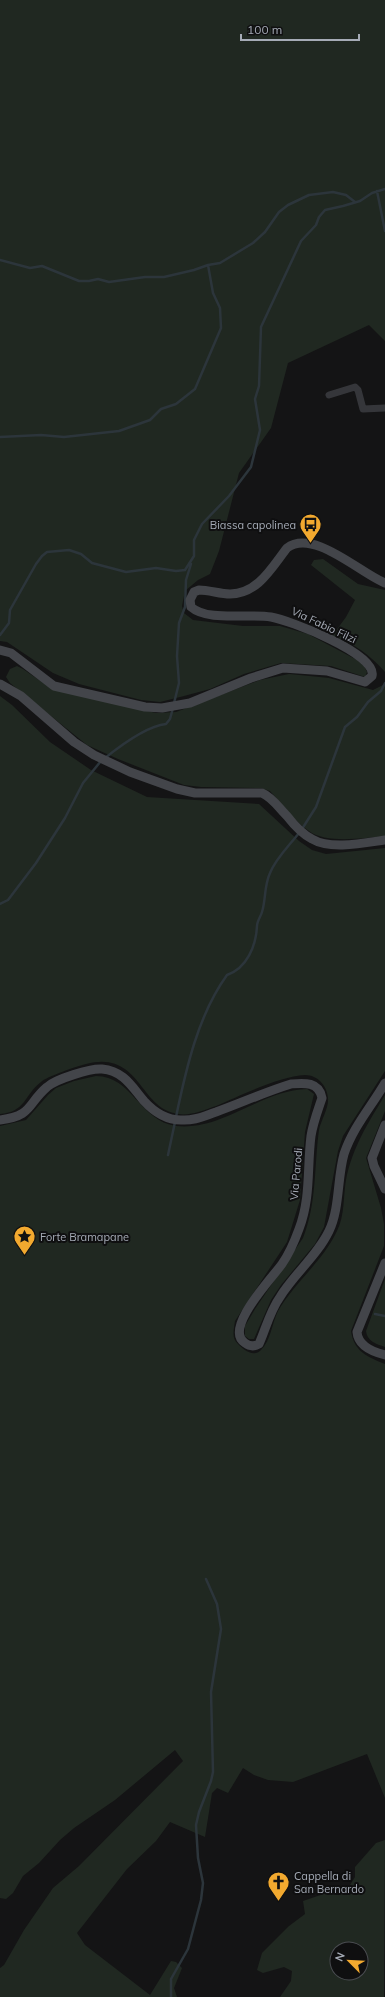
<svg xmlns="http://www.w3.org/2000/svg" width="385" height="1997" font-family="Mulish,sans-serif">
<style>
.green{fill:#202821;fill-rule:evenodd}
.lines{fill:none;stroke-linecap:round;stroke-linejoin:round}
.stream{stroke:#2c353b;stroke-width:2.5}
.street{stroke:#35363a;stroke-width:7}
.secondary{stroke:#43454a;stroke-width:9}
.labels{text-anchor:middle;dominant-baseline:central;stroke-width:4;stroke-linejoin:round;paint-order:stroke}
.poi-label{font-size:11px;fill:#a5abb6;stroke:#0f0f10;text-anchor:start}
.street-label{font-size:11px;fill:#a5abb6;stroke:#0f0f10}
</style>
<rect width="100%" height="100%" fill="#141415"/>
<path class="green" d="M 0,0 L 385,0 L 385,341 L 369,325 L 288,363 L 271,428 L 239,473 L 219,551 L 210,574 L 198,580 L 185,591 L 182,606 L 184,613 L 193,620 L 243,626 L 280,626 L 308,634 L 357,660 L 364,666 L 367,672 L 365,677 L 331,666 L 281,663 L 244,674 L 210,689 L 184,696 L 160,702 L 141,700 L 79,684 L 53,673 L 7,642 L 0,641 Z
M 323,559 L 358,584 L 385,590 L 385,672 C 370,655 354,643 332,636 L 346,617 L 355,600 L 311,565 L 314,560 Z
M 17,666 L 23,669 L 52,689 L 156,713 L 176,712 L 260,680 L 289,674 L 329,678 L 373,690 L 385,684 L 385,836 C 364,838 326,844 309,831 C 294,821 282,804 270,791 L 261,788 L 201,787 L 184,785 L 118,759 L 87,745 L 10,683 L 6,677 L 10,669 Z
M 0,696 L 12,705 L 50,742 L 91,770 L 147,797 L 259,804 L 299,841 L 312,850 L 326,854 L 385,848 L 385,1071 L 343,1136 L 338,1151 L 324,1227 L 315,1244 L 281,1285 L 271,1300 L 254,1339 L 249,1339 L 245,1336 L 245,1326 L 255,1309 L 303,1238 C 317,1203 314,1166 319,1130 C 321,1120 329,1108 328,1098 C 327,1086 318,1075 305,1075 C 280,1076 240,1096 216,1106 C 204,1110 191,1116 178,1114 C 139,1109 141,1050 86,1064 C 77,1066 46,1077 41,1082 C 24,1095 26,1112 0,1114 Z
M 96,1076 C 132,1076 140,1121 176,1126 C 223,1131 261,1090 307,1089 L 314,1094 L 305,1132 L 300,1200 L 287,1242 L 235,1321 C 234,1329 231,1338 238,1344 C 243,1349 253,1358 261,1350 C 271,1340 272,1323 278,1311 C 295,1282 323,1261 337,1231 C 345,1215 343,1197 346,1180 C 352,1148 368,1123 385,1095 L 385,1111 L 366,1158 L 381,1208 L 384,1224 L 384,1246 L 351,1331 C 354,1352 368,1357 385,1364 L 385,1798 L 367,1754 L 293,1782 L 268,1780 L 254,1775 L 243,1768 L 228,1793 L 217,1788 L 212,1793 L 205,1837 L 170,1822 L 156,1841 L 127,1869 L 77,1933 L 85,1945 L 150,1995 L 171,1961 L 176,1962 L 182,1968 L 174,1988 L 177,1997 L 0,1997 L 0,1968 L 4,1965 L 24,1930 L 53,1888 L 79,1866 L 183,1761 L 175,1750 L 115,1800 L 74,1828 L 60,1840 L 39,1863 L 23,1876 L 13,1893 L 6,1899 L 0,1898 L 0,1126 L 26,1120 L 48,1095 L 56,1088 L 74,1081 Z
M 385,1279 L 385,1347 C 376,1344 367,1341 366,1331 Z
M 385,1840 L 384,1997 L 280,1997 L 291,1981 L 292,1971 L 284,1967 L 263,1973 L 257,1970 L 262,1953 L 289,1926 L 305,1914 L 303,1901 L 350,1885 L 355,1877 L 355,1867 L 376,1843 ZM 337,1949 L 361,1949 L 361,1973 L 337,1973 Z"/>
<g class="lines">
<path class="stream" d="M 377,191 L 385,231
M 0,260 L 30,268 L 42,266 L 79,281 L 89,281 L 98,279 L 109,282 L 145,277 L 164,277 L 194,270 L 208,265 L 220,263 L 253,243 L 265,232 L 279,212 L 288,205 L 309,195 L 333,192 L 346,195 L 355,202
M 0,437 L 41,435 L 64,437 L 119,431 L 150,420 L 161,409 L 176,404 L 195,389 L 221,328 L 220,308 L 213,293 L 208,265
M 0,635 L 9,623 L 10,610 L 36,564 L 42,556 L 47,552 L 69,550 L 81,554 L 92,563 L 126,572 L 156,568 L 176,571 L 185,570 L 194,556 L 194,540 L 202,524 L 229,496 L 251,467 L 260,430 L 255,399 L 259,386 L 261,327 L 301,241 L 316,225 L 319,217 L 325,210 L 343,206 L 360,201 L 372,193 L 385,189
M 174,703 L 179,683 L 177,656 L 179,623 L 185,607 L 186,580 L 191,564
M 105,758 C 120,746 147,726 166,724 L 170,719 L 173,708
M 302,829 L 316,807 L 345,727 L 357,717 L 368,702 L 381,691 L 385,683
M 0,904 L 8,900 L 36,863 L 65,818 L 83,783 L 101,761
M 176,1117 C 186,1069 198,1015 227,975 C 247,968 256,946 257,926 C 257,921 261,916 262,912 C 266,899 264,886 270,873 C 276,858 289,846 299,833
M 168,1155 L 175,1122
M 375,1314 L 385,1316
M 171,1997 L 171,1979 L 188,1949 L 201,1900 L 203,1883 L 198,1858 L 196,1825 L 199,1812 L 211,1781 L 213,1772 L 211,1692 L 221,1629 L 217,1604 L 206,1579"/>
<path class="street" d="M 329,395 L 355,387 L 358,390 L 363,409 L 385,408"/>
<path class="secondary" d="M 0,650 L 11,653 L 54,686 L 145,707 L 162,708 L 190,703 L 251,678 L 283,668 L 327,671 L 365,682 L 372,676 C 378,654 289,620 271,617 C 249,613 208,622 191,607 L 190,600 L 194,592 L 199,590 C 209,590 220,594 230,594 C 258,594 272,567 287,548 C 313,528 360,573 385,583
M 0,684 L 21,696 L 74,742 L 94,755 L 130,772 L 177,789 L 195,793 L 262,793 C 272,797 280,809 287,816 C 294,825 302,834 312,839 C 330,850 364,843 385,840
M 0,1120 C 33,1116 27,1104 47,1087 C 56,1079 91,1068 102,1069 C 124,1071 132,1087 144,1101 C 154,1112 166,1120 181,1120 C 194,1121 204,1116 216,1112 C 241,1103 265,1092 291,1084 C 303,1083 319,1081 322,1098 C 318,1110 313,1123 311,1136 C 307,1167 311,1198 299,1229 C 295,1240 289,1254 282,1264 C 272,1278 223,1329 245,1343 C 249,1346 254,1347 259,1344 C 266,1328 270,1311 280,1297 C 294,1274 317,1256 329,1231 C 340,1208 337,1179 344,1154 C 353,1127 371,1107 385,1083
M 385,1125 L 372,1158 L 374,1166 L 385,1189
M 385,1263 L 357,1332 C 358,1346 373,1352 385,1355"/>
</g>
<defs>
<symbol id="bus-pin" viewBox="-11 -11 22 30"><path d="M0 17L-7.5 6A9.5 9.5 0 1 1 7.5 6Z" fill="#f2a92f" stroke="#0f0f10"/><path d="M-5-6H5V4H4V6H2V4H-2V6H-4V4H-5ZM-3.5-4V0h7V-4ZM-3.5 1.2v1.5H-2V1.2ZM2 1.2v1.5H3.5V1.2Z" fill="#111"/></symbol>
<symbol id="sight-pin" viewBox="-11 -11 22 30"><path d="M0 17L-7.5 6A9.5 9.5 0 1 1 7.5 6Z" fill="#f2a92f" stroke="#0f0f10"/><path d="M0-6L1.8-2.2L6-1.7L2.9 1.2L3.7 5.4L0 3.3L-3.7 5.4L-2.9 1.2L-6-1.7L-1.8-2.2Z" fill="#111"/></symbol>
<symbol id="church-pin" viewBox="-11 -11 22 30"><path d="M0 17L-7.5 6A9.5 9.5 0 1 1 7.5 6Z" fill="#f2a92f" stroke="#0f0f10"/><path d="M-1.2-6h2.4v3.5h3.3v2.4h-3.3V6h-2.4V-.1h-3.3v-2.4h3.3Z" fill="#111"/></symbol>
</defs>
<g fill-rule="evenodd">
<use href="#bus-pin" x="298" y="512" width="25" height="34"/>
<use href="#sight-pin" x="12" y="1224" width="25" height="34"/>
<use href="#church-pin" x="266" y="1870" width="25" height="34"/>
</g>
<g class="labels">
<g class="poi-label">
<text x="296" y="525" text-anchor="end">Biassa capolinea</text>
<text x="40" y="1237">Forte Bramapane</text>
<text x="294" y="1876">Cappella di<tspan x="294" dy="13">San Bernardo</tspan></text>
</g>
<g class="street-label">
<text transform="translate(324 625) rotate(25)">Via Fabio Filzi</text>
<text transform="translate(296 1174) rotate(-85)">Via Parodi</text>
</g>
</g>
<g transform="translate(349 1961) rotate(294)"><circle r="19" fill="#0f0f10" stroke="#4b4d52"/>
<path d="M0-3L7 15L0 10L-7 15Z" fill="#f2a92f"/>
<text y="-6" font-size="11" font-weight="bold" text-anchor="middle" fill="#a5abb6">N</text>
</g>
<path d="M241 34v6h118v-6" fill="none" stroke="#a5abb6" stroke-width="2"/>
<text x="247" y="34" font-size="12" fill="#a5abb6" stroke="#0f0f10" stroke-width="3" paint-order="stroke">100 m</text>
</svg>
